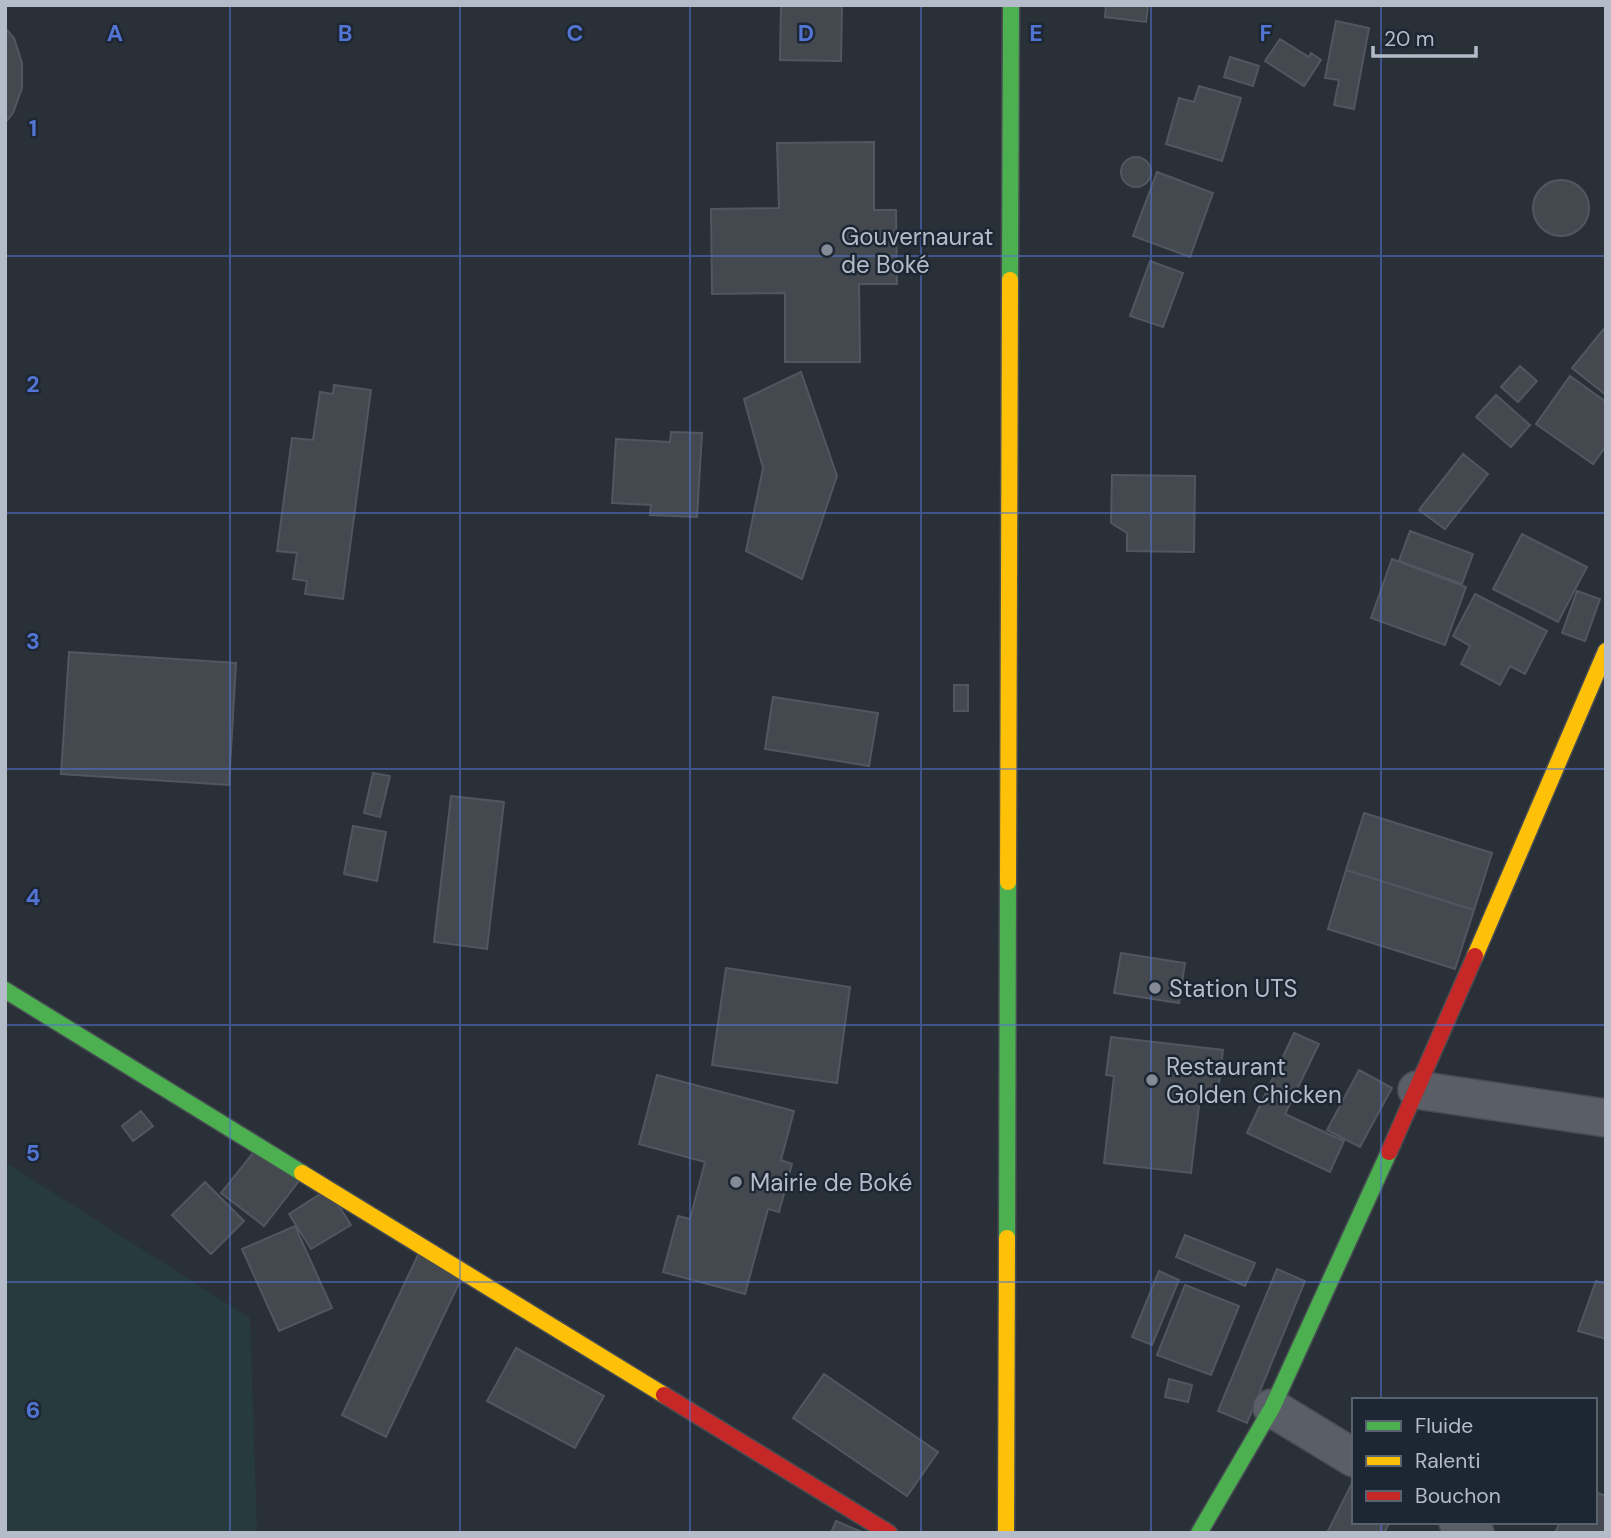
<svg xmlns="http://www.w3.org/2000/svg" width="1611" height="1538" font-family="'DM Sans',sans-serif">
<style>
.green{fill:#273a3e}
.building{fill:#444950;stroke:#52575f;stroke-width:2}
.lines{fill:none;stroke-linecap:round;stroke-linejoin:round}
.street-casing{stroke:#484c53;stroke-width:40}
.fast-casing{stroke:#484c53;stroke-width:19}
.slow-casing{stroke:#484c53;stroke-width:19}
.jam-casing{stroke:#484c53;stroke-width:19}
.street{stroke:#5a5e66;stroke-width:37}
.fast{stroke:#4caf50;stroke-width:16}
.slow{stroke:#ffc107;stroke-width:16}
.jam{stroke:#c62828;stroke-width:16}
.grid{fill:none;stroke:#5274d3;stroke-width:2;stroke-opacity:0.55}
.poi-dot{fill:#848b96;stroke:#1d2633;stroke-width:2.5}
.labels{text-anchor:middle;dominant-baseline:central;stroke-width:5;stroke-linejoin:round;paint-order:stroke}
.poi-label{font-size:24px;fill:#b4bcc9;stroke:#1d2633;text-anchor:start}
.grid-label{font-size:23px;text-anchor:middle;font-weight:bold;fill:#5274d3;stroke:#1d2633;stroke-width:5;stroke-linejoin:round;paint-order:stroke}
</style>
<rect width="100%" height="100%" fill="#2a3038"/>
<path class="green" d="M 5,1162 L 250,1318 L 257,1533 L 5,1533 Z"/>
<path class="building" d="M 781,5 L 842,5 L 841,61 L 780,60 Z
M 1106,5 L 1148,5 L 1146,22 L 1105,17 Z
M 1336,21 L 1369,28 L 1354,109 L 1334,105 L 1339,80 L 1325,78 Z
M 5,28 L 14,38 L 22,63 L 22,88 L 13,113 L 5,123 Z
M 1280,39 L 1309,57 L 1311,53 L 1321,60 L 1304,86 L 1265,61 Z
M 1230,57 L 1259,66 L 1253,86 L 1224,77 Z
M 1199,86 L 1241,98 L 1222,161 L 1166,144 L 1179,98 L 1194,102 Z
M 874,142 L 874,210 L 896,210 L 897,284 L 859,284 L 860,362 L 785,362 L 785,293 L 712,294 L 711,209 L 779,208 L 777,143 Z
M1121 172a15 15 0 1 1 30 0a15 15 0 1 1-30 0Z
M 1157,172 L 1213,193 L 1190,257 L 1133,236 Z
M1533 208a28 28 0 1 1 56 0a28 28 0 1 1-56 0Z
M 1150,261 L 1183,273 L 1163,327 L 1130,316 Z
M 1606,326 L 1606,395 L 1572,368 Z
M 1520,366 L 1537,381 L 1518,402 L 1501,387 Z
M 801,372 L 837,476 L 802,579 L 746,551 L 763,468 L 744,399 Z
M 1570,376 L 1606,402 L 1606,446 L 1593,464 L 1536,424 Z
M 334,385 L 371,390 L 343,599 L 305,594 L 307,581 L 293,579 L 297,553 L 277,551 L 292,438 L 313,440 L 320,392 L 333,394 Z
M 1496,395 L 1530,425 L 1511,447 L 1476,417 Z
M 671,432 L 702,433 L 697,517 L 650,515 L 651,505 L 612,503 L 616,439 L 670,442 Z
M 1463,454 L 1488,474 L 1445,529 L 1419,510 Z
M 1112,475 L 1195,476 L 1194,552 L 1127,551 L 1127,533 L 1111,523 Z
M 1410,531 L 1473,554 L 1462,584 L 1399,561 Z
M 1522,534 L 1587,567 L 1558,622 L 1493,589 Z
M 1392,559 L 1466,587 L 1445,645 L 1371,618 Z
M 1577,591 L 1600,599 L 1585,641 L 1562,633 Z
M 1475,594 L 1547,631 L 1525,674 L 1510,666 L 1500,685 L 1461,664 L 1470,646 L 1453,636 Z
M 69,652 L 236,663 L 229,785 L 61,774 Z
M 954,685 L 968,685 L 968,711 L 954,711 Z
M 773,697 L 878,713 L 869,766 L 765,749 Z
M 373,773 L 390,776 L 380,817 L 364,813 Z
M 451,796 L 504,802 L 487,949 L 434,942 Z
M 1364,813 L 1492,853 L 1474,910 L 1346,870 Z
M 353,826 L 386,832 L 377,881 L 344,874 Z
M 1346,870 L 1474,910 L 1455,969 L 1328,929 Z
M 1121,953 L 1185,963 L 1179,1003 L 1114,993 Z
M 726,968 L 850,987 L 837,1083 L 712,1065 Z
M 1294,1033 L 1319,1044 L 1285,1114 L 1344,1141 L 1330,1172 L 1247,1133 Z
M 1111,1037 L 1223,1050 L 1218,1091 L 1201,1089 L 1191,1173 L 1104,1163 L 1114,1076 L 1106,1075 Z
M 1359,1070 L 1392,1088 L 1360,1147 L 1327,1130 Z
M 657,1075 L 794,1111 L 781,1160 L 792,1164 L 779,1212 L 768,1209 L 745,1294 L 663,1272 L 678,1216 L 690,1219 L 705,1162 L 639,1144 Z
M 141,1111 L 153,1126 L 133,1141 L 122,1126 Z
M 257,1148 L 299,1181 L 264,1226 L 221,1193 Z
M 205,1182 L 244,1221 L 211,1254 L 172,1215 Z
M 328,1189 L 351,1225 L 311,1249 L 289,1214 Z
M 295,1226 L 332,1308 L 279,1331 L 242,1249 Z
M 1185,1235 L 1255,1263 L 1245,1286 L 1176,1257 Z
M 419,1253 L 464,1273 L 386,1437 L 342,1415 Z
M 1277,1269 L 1305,1281 L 1247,1423 L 1218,1411 Z
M 1159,1271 L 1179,1280 L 1152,1345 L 1132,1337 Z
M 1596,1281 L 1606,1284 L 1606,1339 L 1578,1331 Z
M 1185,1285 L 1239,1306 L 1211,1375 L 1157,1355 Z
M 516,1348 L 604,1396 L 575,1448 L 487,1401 Z
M 824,1374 L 938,1452 L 907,1496 L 793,1418 Z
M 1169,1379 L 1192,1385 L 1188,1402 L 1165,1397 Z
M 1352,1483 L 1354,1522 L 1390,1522 L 1384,1533 L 1327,1533 Z
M 1595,1492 L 1606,1496 L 1606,1533 L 1555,1533 L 1560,1522 L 1595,1522 Z
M 836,1521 L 864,1533 L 831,1533 Z"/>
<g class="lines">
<defs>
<path id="street" d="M 1417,1090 L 1606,1118
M 1272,1408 L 1354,1458
M 1458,1522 L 1475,1533"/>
<path id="fast" d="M 1010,280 L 1011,5
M 5,990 L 302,1173
M 1007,1238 L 1008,882
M 1199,1533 L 1272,1408 L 1389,1152"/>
<path id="slow" d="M 1008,882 L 1010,280
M 1475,956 L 1606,651
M 302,1173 L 664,1395
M 1006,1533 L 1007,1238"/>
<path id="jam" d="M 1389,1152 L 1475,956
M 664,1395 L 889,1533"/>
</defs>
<use href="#street" class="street-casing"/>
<use href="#fast" class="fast-casing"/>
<use href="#slow" class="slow-casing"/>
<use href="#jam" class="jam-casing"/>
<use href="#street" class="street"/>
<use href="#fast" class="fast"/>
<use href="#slow" class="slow"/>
<use href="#jam" class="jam"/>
</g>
<path class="grid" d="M 230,5 L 230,1533M 460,5 L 460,1533M 690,5 L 690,1533M 921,5 L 921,1533M 1151,5 L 1151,1533M 1381,5 L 1381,1400M 5,256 L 1606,256M 5,513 L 1606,513M 5,769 L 1606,769M 5,1025 L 1606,1025M 5,1282 L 1606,1282M 1381,1522 L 1381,1533"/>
<g class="poi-dot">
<circle cx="827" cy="250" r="7"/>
<circle cx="1155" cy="988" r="7"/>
<circle cx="1152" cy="1080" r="7"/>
<circle cx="736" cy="1182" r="7"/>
</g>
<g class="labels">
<g class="poi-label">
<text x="841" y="236">Gouvernaurat<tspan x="841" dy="28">de Boké</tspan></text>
<text x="1169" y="988">Station UTS</text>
<text x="1166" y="1066">Restaurant<tspan x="1166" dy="28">Golden Chicken</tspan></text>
<text x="750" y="1182">Mairie de Boké</text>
</g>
</g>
<g class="grid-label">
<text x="115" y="41">A</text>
<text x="345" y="41">B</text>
<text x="575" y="41">C</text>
<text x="806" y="41">D</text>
<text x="1036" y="41">E</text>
<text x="1266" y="41">F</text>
<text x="33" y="136">1</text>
<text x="33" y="392">2</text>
<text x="33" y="649">3</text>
<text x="33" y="905">4</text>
<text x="33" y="1161">5</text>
<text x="33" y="1418">6</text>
</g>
<rect width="1611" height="1538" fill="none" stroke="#b4bcc9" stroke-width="14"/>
<rect x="1352" y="1398" width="245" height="126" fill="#1d2633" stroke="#59626f" stroke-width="2"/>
<rect x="1366" y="1421" width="35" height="10" fill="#4caf50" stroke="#59626f" stroke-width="2"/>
<text x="1415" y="1433" font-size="21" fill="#b4bcc9">Fluide</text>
<rect x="1366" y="1456" width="35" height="10" fill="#ffc107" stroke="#59626f" stroke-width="2"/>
<text x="1415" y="1468" font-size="21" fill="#b4bcc9">Ralenti</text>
<rect x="1366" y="1491" width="35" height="10" fill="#c62828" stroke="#59626f" stroke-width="2"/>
<text x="1415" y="1503" font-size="21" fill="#b4bcc9">Bouchon</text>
<path d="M1373 46v10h103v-10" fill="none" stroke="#b4bcc9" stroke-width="3.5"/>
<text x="1384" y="46" font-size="21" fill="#b4bcc9" stroke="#1d2633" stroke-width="5" paint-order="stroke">20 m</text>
</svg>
